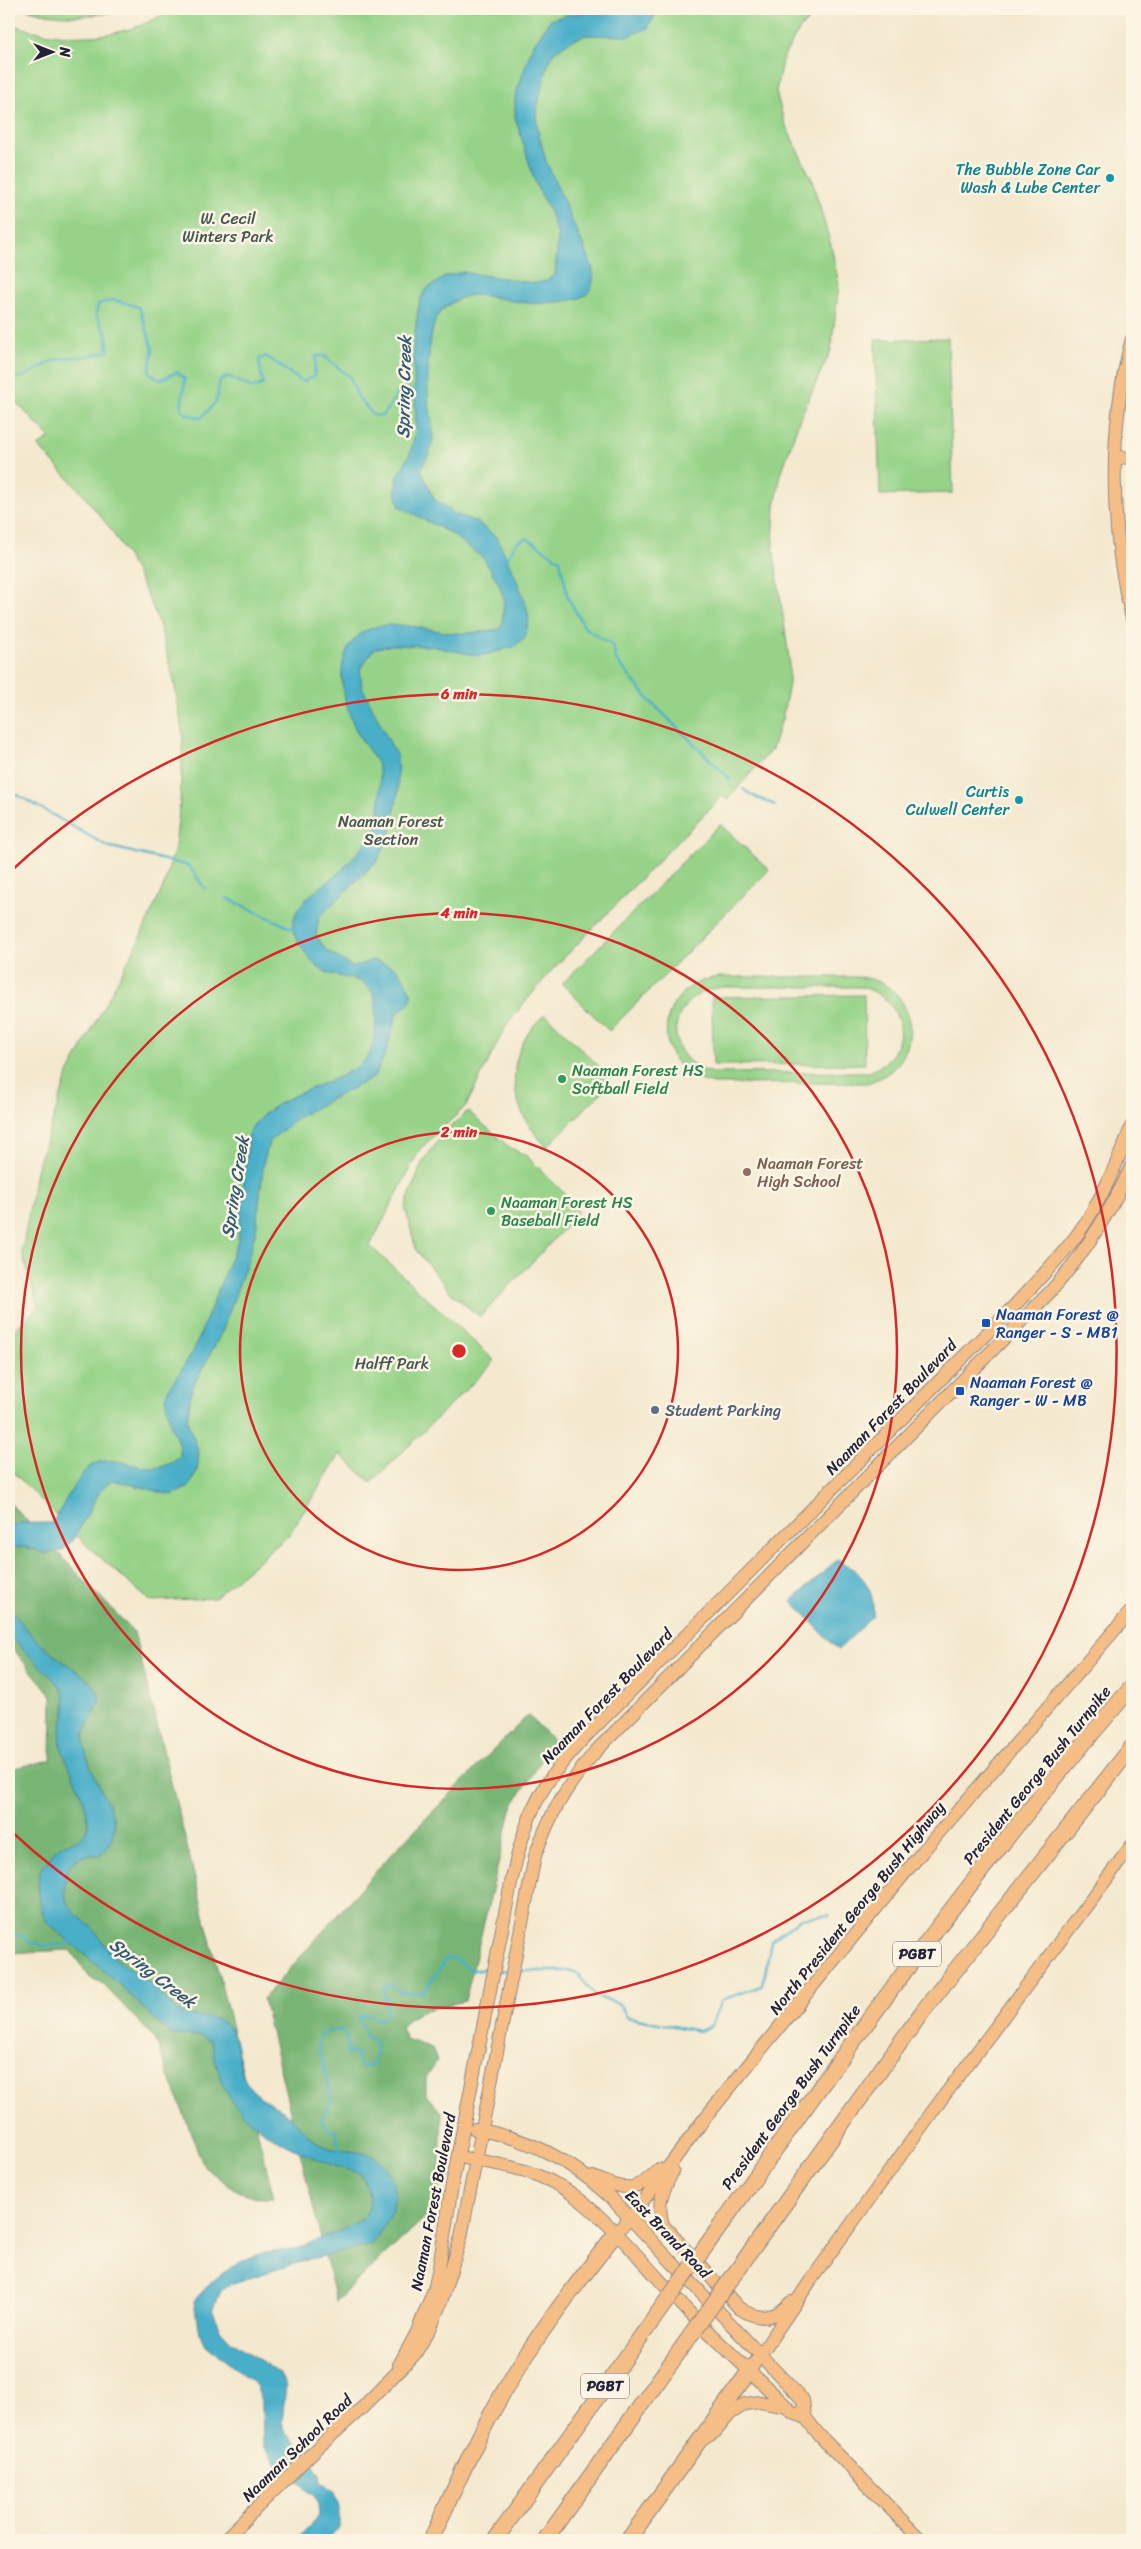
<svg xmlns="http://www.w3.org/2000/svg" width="1141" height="2549" font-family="Sriracha,sans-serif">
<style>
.green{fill:#96d388;stroke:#5c7a62;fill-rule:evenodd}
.forest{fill:#78b574;stroke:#4d6c58}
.water{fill:#49afc9;stroke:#366882}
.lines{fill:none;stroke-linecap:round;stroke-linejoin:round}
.stream{stroke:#49afc9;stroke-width:2.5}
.major-casing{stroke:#8b8685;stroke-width:14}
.highway-casing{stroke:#8b8685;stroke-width:17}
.major{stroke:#f6be87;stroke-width:12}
.highway{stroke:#f6be87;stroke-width:15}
.highway-bridge-casing{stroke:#8b8685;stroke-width:17;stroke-linecap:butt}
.highway-bridge{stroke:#f6be87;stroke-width:15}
.ring{fill:none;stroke:#d62828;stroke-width:2.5}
.culture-dot{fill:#0f9aa8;stroke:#fcf5e5;stroke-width:2}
.leisure-dot{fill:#2e9e5b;stroke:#fcf5e5;stroke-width:2}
.education-dot{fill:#8d6e63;stroke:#fcf5e5;stroke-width:2}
.transit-dot{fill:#1a4fb4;stroke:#fcf5e5;stroke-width:2}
.service-dot{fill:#5c6f8a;stroke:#fcf5e5;stroke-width:2}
.labels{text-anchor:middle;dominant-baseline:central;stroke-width:5;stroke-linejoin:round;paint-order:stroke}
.shield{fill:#fcf5e5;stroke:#63616e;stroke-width:1}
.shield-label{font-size:15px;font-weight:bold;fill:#22223b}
.culture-label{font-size:16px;fill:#0d838f;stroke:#fcf5e5;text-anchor:end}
.park-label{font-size:16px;fill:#455752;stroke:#fcf5e5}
.leisure-label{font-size:16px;fill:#27864d;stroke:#fcf5e5;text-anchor:start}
.education-label{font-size:16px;fill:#785e54;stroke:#fcf5e5;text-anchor:start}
.transit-label{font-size:16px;fill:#164399;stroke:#fcf5e5;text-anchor:start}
.street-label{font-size:16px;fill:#22223b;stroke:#fcf5e5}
.service-label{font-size:16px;fill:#4e5e75;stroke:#fcf5e5;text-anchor:start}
.water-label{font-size:18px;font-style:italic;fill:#325a74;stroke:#fcf5e5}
.centre{fill:#d62828;stroke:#fcf5e5;stroke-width:2.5}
.ring-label{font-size:15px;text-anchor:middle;font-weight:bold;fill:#d62828;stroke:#fcf5e5;stroke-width:5;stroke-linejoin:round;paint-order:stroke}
</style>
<rect width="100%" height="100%" fill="#fcf5e5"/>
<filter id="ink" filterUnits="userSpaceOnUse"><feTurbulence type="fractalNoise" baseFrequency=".02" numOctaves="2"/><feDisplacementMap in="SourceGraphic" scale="10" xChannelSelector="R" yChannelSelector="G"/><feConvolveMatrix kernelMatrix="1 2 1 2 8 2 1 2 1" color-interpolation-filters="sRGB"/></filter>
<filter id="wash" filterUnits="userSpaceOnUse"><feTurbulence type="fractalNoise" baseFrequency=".0096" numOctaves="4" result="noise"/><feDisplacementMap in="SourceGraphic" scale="20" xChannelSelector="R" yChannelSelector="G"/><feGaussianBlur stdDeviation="1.12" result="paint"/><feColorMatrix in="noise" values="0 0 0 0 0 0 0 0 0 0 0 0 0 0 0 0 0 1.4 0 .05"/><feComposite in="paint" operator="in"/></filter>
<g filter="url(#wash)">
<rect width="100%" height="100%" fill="#f4e9cf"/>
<path class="green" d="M 26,9 L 125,9 C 93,18 57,19 26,9 Z
M 171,9 L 824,9 L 804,24 L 794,38 L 782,60 L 776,92 L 785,124 L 812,180 L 831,245 L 839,285 L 831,350 L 800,418 L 781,474 L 775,506 L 773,546 L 789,658 L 789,684 L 782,719 L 772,749 L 727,800 L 722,796 L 552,970 L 507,1024 L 466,1106 L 420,1149 L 370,1246 L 495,1361 L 371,1483 L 340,1454 L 288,1536 L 214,1598 L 150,1601 L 84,1543 L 9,1468 L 9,1335 L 38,1307 L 22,1252 L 36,1171 L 68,1074 L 137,944 L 164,885 L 175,847 L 180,802 L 183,736 L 174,681 L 161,631 L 154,610 L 134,568 L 110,528 L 80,491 L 38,446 L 50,438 L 9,395 L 9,23 C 60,43 124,42 171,9 Z
M 948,338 L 953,493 L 880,495 L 875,340 Z
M 720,824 L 769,870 L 609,1031 L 562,984 Z
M 719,977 L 857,977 C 922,980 929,1066 867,1083 L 715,1084 C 648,1073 651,985 719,977 ZM 861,987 C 907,998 915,1055 868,1072 L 713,1073 C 657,1059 667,990 726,987 Z
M 864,995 L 865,1064 L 713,1065 L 712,997 Z
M 545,1014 L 608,1075 L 609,1085 L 547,1147 C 507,1108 501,1054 545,1014 Z
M 468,1111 L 508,1146 L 528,1157 L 576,1205 L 577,1215 L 480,1317 L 452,1294 L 416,1250 L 405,1207 L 422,1163 L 446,1130 Z"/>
<path class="forest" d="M 9,1502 L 134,1632 L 274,2198 L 260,2198 L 237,2191 L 204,2167 L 155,2039 L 101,1982 L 90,1978 L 70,1950 L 9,1953 L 9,1769 L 51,1760 L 52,1696 L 9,1644 Z
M 528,1715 L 554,1741 L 512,1807 L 465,2001 C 445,2006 410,2009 401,2029 L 406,2039 L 432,2048 L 437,2060 L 426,2079 L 426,2095 L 442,2113 L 439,2189 L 432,2211 L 336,2301 L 263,1999 L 393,1852 Z"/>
<path class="water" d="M 612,9 L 653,9 L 654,17 L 648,28 L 629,36 L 587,35 L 572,40 L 553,53 L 547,67 L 536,113 L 537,127 L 546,161 L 592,265 C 594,275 595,291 584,296 C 573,302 540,304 528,303 C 504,302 479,288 457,300 C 450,303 440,311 437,317 C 429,331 427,376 428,393 C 428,408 434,423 433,438 C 433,449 426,460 421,469 L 434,499 L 455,514 L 477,522 L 497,538 L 516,578 L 527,608 L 529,619 L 525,637 L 514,647 L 480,656 L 430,646 L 392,645 L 374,649 L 360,669 L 362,687 L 397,757 L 398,793 L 390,836 L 377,861 L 319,917 L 316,935 L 326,950 L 353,967 L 373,960 L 396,968 L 403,977 L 412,995 L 410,1003 L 397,1013 L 386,1053 L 374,1077 L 300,1116 L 271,1140 L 265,1153 L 256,1231 L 248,1259 L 222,1332 L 192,1388 L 187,1420 L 199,1453 L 197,1471 L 189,1487 L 172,1495 L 112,1480 L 101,1489 L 73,1541 L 62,1551 L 45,1553 L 25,1547 L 9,1548 L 9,1526 L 20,1523 L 51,1523 C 64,1508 77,1472 94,1464 C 123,1450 147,1484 180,1457 L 180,1447 L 170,1424 L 166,1402 L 167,1392 L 194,1350 L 238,1240 L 249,1132 C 273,1088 358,1083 370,1052 C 375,1040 376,1024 376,1012 C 376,967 340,986 316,966 C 311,962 295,939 294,933 C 286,907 321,888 336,875 C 345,868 374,834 378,825 C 379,822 378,817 379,813 C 379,797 383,776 376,761 C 371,752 363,744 358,734 C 344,707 330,660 358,636 C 383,614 425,631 455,633 C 469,634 485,631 499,629 L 502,624 L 504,600 L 499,584 L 484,559 L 450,533 L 400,507 L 395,490 L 397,479 L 411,451 L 416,428 L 413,346 L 419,303 L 425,290 L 446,276 L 463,272 L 535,283 L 546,281 L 555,274 L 558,237 L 550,212 L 536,185 L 515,117 L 515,97 L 532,47 L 550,20 L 566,15 Z
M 838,1559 C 862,1573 875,1587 873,1616 L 838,1650 L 792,1601 Z
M 9,1606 C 18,1621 39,1644 53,1654 C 67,1665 86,1675 97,1690 C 106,1704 85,1721 84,1736 C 82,1767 118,1809 114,1829 C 113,1839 107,1847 100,1855 C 73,1854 65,1864 65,1890 C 65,1911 79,1915 92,1928 C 100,1935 104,1947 112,1955 C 125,1968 143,1976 157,1989 C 163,1995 168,2004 175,2009 C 187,2019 208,2014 222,2022 C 242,2033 235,2062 245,2080 C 254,2097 273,2103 288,2115 C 298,2123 305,2134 315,2141 C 341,2160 372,2140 390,2174 C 404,2201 386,2223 371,2245 L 310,2259 L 230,2284 L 220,2293 L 213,2310 L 219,2328 L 231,2341 L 279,2373 L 286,2386 L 282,2422 L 286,2434 L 302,2447 L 320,2475 L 321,2483 L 335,2491 L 339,2508 L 339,2529 L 326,2540 L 296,2540 L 319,2516 L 318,2505 L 314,2495 L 278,2465 L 263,2444 L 262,2404 L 256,2385 L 206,2345 L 198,2328 L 194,2301 C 211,2281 226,2268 251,2257 C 265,2251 282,2252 296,2248 C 308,2245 320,2238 332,2234 C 367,2219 381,2211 360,2173 C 320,2164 253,2135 230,2098 C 218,2080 216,2061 211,2041 L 202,2036 L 171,2035 L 123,1988 L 47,1922 C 40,1910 34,1880 42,1867 C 45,1863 49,1859 52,1855 C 54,1852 56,1848 59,1847 C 69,1841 83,1842 87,1829 C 93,1811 68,1767 62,1749 C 55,1726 74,1712 60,1686 L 9,1635 Z"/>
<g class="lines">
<path class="stream" d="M 9,379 C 25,380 38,367 53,361 C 70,355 90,359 108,351 L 107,336 L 96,314 L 98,304 L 114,300 L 139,307 L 153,349 L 149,372 L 160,380 L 177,372 L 185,379 L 181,408 L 186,414 L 201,418 L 216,402 L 220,381 L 227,376 L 253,388 L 263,384 L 259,360 L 266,356 L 303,382 L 314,376 L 316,356 L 324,356 L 350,377 L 358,397 L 373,415 L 382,416 L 402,388 L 417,391
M 505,561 L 517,542 L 527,538 L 560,560 L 568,598 L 585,628 L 613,646 L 616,660 L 650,701 L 730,779
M 743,789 L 753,796 L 775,805
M 9,790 L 107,846 L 189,866 L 203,886 L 206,888
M 227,898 L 295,930
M 9,1935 L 24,1936 L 30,1944 L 37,1943 L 43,1946 L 69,1944 L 72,1941
M 497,1970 L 509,1971
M 517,1971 L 568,1971 L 578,1974 L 596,1997 L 618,2003 L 627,2017 L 699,2031 L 711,2026 L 722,2000 L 761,1986 L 765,1974 L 771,1941 L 801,1918 L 830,1915
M 340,2153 L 336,2132 L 329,2130 L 321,2120 L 332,2100 L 319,2048 L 320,2036 L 329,2031 L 342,2030 L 348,2040 L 347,2053 L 358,2054 L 358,2062 L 365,2067 L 373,2064 L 377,2047 L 374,2040 L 368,2039 L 359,2018 L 363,2014 L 381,2020 L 387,2013 L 384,1988 L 391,1985 L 400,1992 L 423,1993 L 447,1958 L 454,1958 L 471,1970 L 489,1970"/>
</g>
</g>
<g filter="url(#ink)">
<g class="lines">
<defs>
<path id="major" d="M 1132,339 C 1108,425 1110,532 1132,619
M 1116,457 L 1132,458
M 475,2129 C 530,2139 569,2159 609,2196 L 803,2400 L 805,2417 L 820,2436 L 921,2540
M 459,2157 C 494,2163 528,2168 560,2186 C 602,2211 648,2268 682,2305 C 717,2342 757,2377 793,2413 L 805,2417
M 673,2171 C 663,2191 656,2202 663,2225 L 739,2308 C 758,2321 775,2320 791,2302
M 593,2177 C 623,2189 634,2195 659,2169
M 616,2233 L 631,2217 L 705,2118 L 923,1851 L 1132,1610
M 399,2365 L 417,2332 L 434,2290 L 439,2268 L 452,2185 L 510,1888 C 518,1849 528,1809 552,1776 C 560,1764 570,1754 579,1743 L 1015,1305 C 1036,1282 1058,1260 1077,1235 C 1101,1202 1117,1163 1132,1125
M 750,2370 L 811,2280 L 935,2108 L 1132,1845
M 700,2441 L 715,2432 L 730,2414 L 745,2404 L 760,2402 L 787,2407
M 224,2540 L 314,2451 L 362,2408 L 415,2354 L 431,2327 L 441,2302 L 461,2237 L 535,1856 C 550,1813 567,1785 596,1751 L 1050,1292 C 1085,1253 1110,1213 1132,1165"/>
<path id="highway" d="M 716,2232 C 849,2046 981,1860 1132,1687
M 750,2252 L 923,2011 L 1132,1747
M 431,2540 C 456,2485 481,2428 513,2376 C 543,2326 580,2280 616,2233
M 628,2540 L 750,2370"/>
</defs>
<use href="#major" class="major-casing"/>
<use href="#highway" class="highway-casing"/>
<use href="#major" class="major"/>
<use href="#highway" class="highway"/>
<defs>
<path id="highway-bridge" d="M 495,2540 L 716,2232
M 545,2540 L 750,2252"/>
</defs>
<use href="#highway-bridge" class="highway-bridge-casing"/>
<use href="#highway-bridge" class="highway-bridge"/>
</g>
</g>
<g class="ring">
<circle cx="459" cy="1351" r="219"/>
<circle cx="459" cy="1351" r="438"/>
<path d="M11 871A657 657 0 1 1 11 1831"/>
</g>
<g class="culture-dot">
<circle cx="1110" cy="178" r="5"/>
<circle cx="1019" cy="800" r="5"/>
</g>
<g class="leisure-dot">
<circle cx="562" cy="1079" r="5"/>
<circle cx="491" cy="1211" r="5"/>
</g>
<circle class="education-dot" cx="747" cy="1172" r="5"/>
<g class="transit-dot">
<rect x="981" y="1318" width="10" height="10" rx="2.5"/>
<rect x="955" y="1386" width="10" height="10" rx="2.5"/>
</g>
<circle class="service-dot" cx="655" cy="1410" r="5"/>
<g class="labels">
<g class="shield">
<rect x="893" y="1941.5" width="48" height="25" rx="4"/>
<rect x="581" y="2373.5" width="48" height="25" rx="4"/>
</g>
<g class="shield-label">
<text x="917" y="1954">PGBT</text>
<text x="605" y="2386">PGBT</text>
</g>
<g class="culture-label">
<text x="1100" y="169">The Bubble Zone Car<tspan x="1100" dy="18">Wash &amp; Lube Center</tspan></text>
<text x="1009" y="791">Curtis<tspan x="1009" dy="18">Culwell Center</tspan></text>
</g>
<g class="park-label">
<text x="228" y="218">W. Cecil<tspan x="228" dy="18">Winters Park</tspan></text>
<text x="391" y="821">Naaman Forest<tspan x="391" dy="18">Section</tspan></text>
<text x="392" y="1363">Halff Park</text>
</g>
<g class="leisure-label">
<text x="572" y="1070">Naaman Forest HS<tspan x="572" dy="18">Softball Field</tspan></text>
<text x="501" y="1202">Naaman Forest HS<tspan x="501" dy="18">Baseball Field</tspan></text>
</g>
<g class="education-label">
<text x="757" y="1163">Naaman Forest<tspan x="757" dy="18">High School</tspan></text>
</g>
<g class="transit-label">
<text x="996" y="1314">Naaman Forest @<tspan x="996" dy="18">Ranger - S - MB1</tspan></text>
<text x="970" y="1382">Naaman Forest @<tspan x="970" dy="18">Ranger - W - MB</tspan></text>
</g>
<g class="street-label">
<text transform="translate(891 1407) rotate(-46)">Naaman Forest Boulevard</text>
<text transform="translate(607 1696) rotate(-46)">Naaman Forest Boulevard</text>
<text transform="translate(1037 1775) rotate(-51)">President George Bush Turnpike</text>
<text transform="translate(857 1908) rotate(-51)">North President George Bush Highway</text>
<text transform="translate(791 2097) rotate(-54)">President George Bush Turnpike</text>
<text transform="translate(433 2202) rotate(-79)">Naaman Forest Boulevard</text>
<text transform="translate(668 2234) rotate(46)">East Brand Road</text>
<text transform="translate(297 2448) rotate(-44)">Naaman School Road</text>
</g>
<g class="service-label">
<text x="665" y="1410">Student Parking</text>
</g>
<g class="water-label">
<text transform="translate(404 387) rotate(-89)">Spring Creek</text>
<text transform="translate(235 1187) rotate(-81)">Spring Creek</text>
<text transform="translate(153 1973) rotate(37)">Spring Creek</text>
</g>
</g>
<circle cx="459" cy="1351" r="8" class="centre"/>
<g class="ring-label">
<text x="459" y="699">6 min</text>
<text x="459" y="918">4 min</text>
<text x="459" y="1137">2 min</text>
</g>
<rect width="1141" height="2549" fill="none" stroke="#fcf5e5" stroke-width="30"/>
<g transform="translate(52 52) rotate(90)" stroke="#fcf5e5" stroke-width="4" paint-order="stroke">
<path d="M0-4L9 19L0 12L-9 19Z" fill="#22223b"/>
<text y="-8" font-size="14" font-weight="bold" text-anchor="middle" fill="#22223b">N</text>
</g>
</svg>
